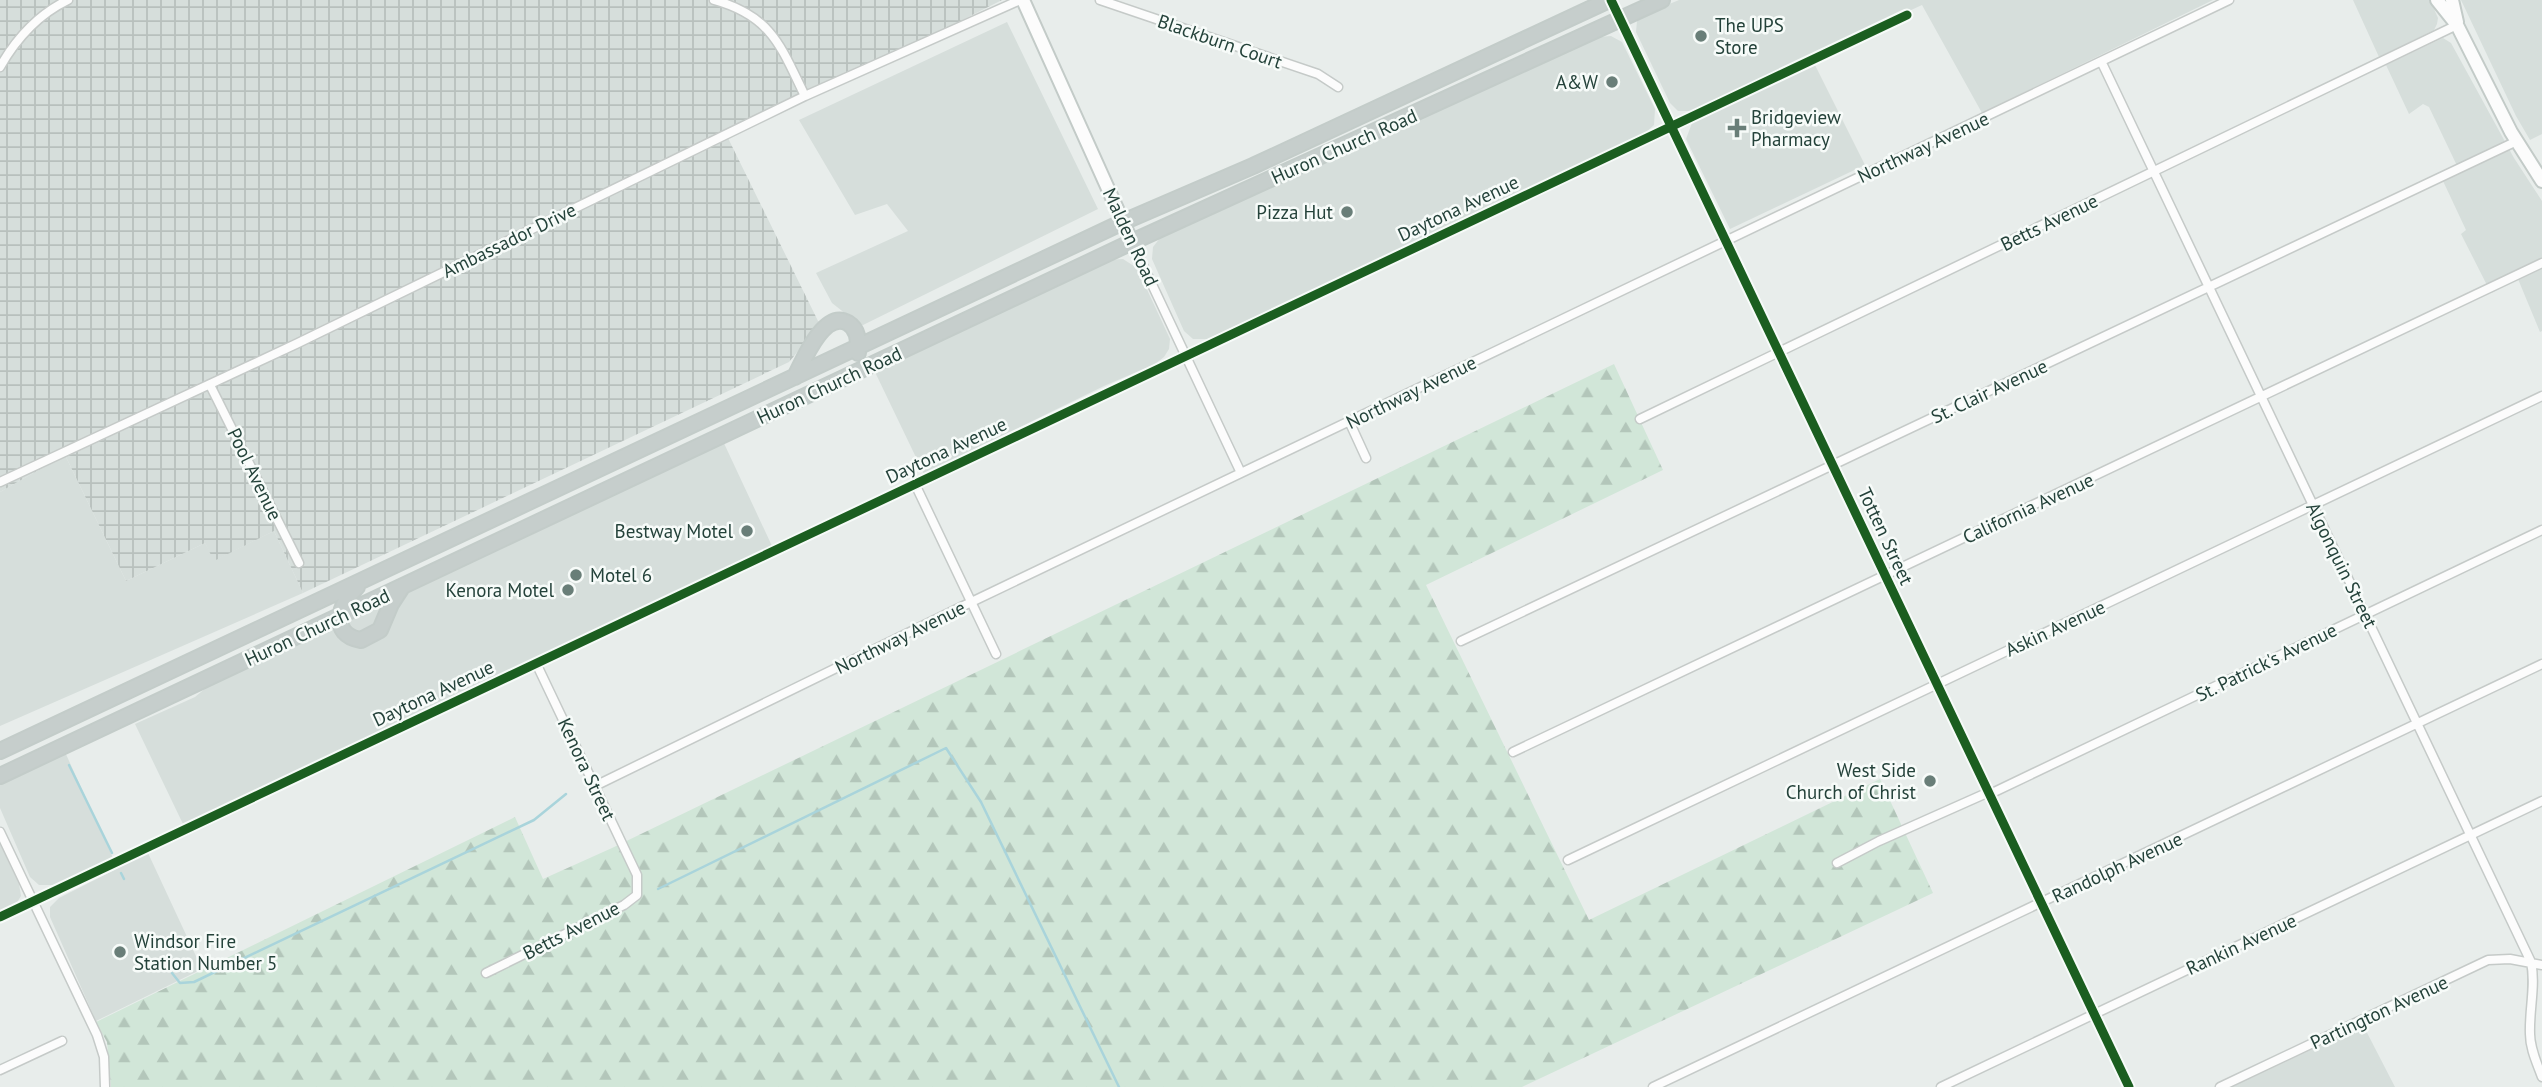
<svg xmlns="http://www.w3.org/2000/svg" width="2542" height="1087" font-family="'PT Sans',sans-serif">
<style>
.built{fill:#d6dedb}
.industrial{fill:url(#industrial-grid)}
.forest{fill:url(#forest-firs)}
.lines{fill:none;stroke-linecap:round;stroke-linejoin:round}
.stream{stroke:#a9d4db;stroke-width:2.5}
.minor-casing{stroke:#c5cac8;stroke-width:11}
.secondary-casing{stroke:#c3cbc8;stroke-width:16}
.trunk-casing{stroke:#c3ccc9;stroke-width:18}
.minor{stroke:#fcfcfc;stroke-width:8}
.secondary{stroke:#fcfcfc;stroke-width:12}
.trunk{stroke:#c6cecc;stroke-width:14}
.cycleway-casing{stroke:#f7fbf9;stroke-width:13}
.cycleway{stroke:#1b5e20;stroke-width:9}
.poi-dot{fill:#697e78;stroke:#f7fbf9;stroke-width:2.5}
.labels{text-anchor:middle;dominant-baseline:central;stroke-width:5;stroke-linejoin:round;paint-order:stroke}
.poi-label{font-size:19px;fill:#24423a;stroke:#f7fbf9;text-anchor:end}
.street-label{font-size:19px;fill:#24423a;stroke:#f7fbf9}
</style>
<defs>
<pattern id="industrial-grid" width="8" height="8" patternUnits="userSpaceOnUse" patternTransform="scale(1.75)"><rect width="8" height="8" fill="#d6dedb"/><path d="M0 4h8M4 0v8" fill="none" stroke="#b8c0bd"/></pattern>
<pattern id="forest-firs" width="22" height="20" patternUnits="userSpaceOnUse" patternTransform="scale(1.75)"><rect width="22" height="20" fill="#d1e6d8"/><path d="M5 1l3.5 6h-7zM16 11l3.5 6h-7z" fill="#b3c6ba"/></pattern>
</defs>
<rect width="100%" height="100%" fill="#e8edeb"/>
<path class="built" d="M 1679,0 L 2213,0 L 1982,113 L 1922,5 L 1692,111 L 1678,111 L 1670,103 L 1636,32 L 1637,21 L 1643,15 Z
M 2353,0 L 2430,0 L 2438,18 L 2437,24 L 2434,30 L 2379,57 Z
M 2461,0 L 2542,0 L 2542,134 L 2530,140 L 2516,116 Z
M 1007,22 L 1098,209 L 861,326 L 832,303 L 816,273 L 908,231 L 887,204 L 855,215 L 799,120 Z
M 1611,36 L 1622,42 L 1655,109 L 1654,125 L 1644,134 L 1207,339 L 1193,339 L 1184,331 L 1152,259 L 1153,247 L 1160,238 L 1599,37 Z
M 2443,38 L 2451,43 L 2514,158 L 2542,201 L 2542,331 L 2540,332 L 2518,279 L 2491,293 L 2461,234 L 2466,230 L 2443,181 L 2460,172 L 2429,107 L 2423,104 L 2409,114 L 2386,65 Z
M 1814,63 L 1865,165 L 1730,229 L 1686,139 L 1692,123 Z
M 1123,259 L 1137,268 L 1170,339 L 1169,349 L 1164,357 L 1155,364 L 1104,386 L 924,474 L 874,370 L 1107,260 Z
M 722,439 L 772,546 L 183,824 L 135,724 L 195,697 L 213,682 Z
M 65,455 L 126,581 L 205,543 L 215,560 L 274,531 L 303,593 L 0,726 L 0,492 Z
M 65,752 L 113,858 L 54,885 L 39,885 L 30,877 L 0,808 L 0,785 Z
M 0,844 L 19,884 L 21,896 L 16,904 L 0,911 Z
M 148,853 L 202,969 L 96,1021 L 50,917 L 50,907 L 59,898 Z
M 2362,1023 L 2395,1087 L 2232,1087 Z"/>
<path class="industrial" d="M 0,0 L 1002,0 L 728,138 L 820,325 L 789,362 L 303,593 L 274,531 L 214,561 L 205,543 L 126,581 L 65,455 L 0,492 Z"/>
<path class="forest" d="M 1614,364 L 1663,470 L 1426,585 L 1589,920 L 1880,779 L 1933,893 L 1522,1087 L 111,1087 L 107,1042 L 96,1022 L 515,817 L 543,879 L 612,848 Z"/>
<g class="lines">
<path class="stream" d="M 69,765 L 112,853
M 121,873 L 124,879
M 658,889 L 946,748 L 981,802 L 1119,1087
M 172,973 L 180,983 L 194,982 L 534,820 L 566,794"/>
<defs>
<path id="minor" d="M 714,0 C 772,16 781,47 805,96
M 1100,0 L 1318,74 L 1338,87
M 1611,0 L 2129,1087
M 2102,63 L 2531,962 C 2536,985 2529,1010 2530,1034 C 2530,1049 2537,1063 2542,1077
M 0,67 C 16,39 39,14 68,0
M 1132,242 L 1241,473
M 210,385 L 299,563
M 1640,419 L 2457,25
M 1349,421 L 1366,458
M 0,482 L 296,344 L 805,96 L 1020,0
M 915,484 L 996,654
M 1461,641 L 2517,141
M 1513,752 L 2542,263
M 595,786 L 961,607 L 2229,0
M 1990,794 L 2542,530
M 0,832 L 97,1035 L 104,1057 L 105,1087
M 1568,860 L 2542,396
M 1837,863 L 1879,841 L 1989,792
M 0,917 L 1907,15
M 486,973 L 624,905 L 637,895 L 637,875 L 536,663
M 0,1070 L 62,1041
M 1653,1087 L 2542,664
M 1941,1087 L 2542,801
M 2220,1087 L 2488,960 L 2510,959 L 2542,965"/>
<path id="secondary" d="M 1023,0 L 1132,242
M 2437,0 L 2457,25 L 2511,132 L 2542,181
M 2452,0 L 2457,22"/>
<path id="trunk" d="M 795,377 C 803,361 824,309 848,323 C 859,330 858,341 858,353
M 357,587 C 340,602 328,635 361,640 L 380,630 L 391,604 L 402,587
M 0,751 L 1123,222 L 1253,166 L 1609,0
M 0,776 L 1132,242 L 1662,0"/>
</defs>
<use href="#minor" class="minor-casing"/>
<use href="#secondary" class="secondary-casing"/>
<use href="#trunk" class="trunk-casing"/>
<use href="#minor" class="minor"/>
<use href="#secondary" class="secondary"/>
<use href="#trunk" class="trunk"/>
<defs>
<path id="cycleway" d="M 1611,0 L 2129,1087
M 0,917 L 1907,15"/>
</defs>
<use href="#cycleway" class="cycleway-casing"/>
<use href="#cycleway" class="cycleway"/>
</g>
<g class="poi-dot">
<circle cx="1701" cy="36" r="7"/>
<circle cx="1612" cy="82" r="7"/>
<path d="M1733.5 117.5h7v7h7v7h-7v7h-7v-7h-7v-7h7z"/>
<circle cx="1347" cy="212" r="7"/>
<circle cx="747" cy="531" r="7"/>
<circle cx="576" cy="575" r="7"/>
<circle cx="568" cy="590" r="7"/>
<circle cx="1930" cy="781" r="7"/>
<circle cx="120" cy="952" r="7"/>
</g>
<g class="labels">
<g class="poi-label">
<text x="1715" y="25" text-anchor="start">The UPS<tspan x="1715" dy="22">Store</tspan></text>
<text x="1598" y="82">A&amp;W</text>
<text x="1751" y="117" text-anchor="start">Bridgeview<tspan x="1751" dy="22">Pharmacy</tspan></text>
<text x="1333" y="212">Pizza Hut</text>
<text x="733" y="531">Bestway Motel</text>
<text x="590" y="575" text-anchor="start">Motel 6</text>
<text x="554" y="590">Kenora Motel</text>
<text x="1916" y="770">West Side<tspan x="1916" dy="22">Church of Christ</tspan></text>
<text x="134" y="941" text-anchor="start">Windsor Fire<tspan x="134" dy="22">Station Number 5</tspan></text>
</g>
<g class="street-label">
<text transform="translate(1220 41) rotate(19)">Blackburn Court</text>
<text transform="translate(1344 146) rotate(-24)">Huron Church Road</text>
<text transform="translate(1923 147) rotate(-25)">Northway Avenue</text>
<text transform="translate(1458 208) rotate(-25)">Daytona Avenue</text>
<text transform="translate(2049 222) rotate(-26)">Betts Avenue</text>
<text transform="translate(1131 237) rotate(65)">Malden Road</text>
<text transform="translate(509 240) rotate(-26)">Ambassador Drive</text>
<text transform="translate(829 385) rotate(-25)">Huron Church Road</text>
<text transform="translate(1989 391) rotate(-25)">St. Clair Avenue</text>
<text transform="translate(1411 392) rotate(-26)">Northway Avenue</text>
<text transform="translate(946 450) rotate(-25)">Daytona Avenue</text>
<text transform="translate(255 474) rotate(64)">Pool Avenue</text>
<text transform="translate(2028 508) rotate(-25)">California Avenue</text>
<text transform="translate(1886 536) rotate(65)">Totten Street</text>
<text transform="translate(2342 565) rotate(64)">Algonquin Street</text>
<text transform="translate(317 627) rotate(-25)">Huron Church Road</text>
<text transform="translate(2055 628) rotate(-25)">Askin Avenue</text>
<text transform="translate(900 637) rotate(-26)">Northway Avenue</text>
<text transform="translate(2266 662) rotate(-26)">St. Patrick's Avenue</text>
<text transform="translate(433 693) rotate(-25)">Daytona Avenue</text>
<text transform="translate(587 769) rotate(65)">Kenora Street</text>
<text transform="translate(2117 867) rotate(-25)">Randolph Avenue</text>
<text transform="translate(571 930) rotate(-27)">Betts Avenue</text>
<text transform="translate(2241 944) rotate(-25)">Rankin Avenue</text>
<text transform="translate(2379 1012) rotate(-25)">Partington Avenue</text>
</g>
</g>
</svg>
